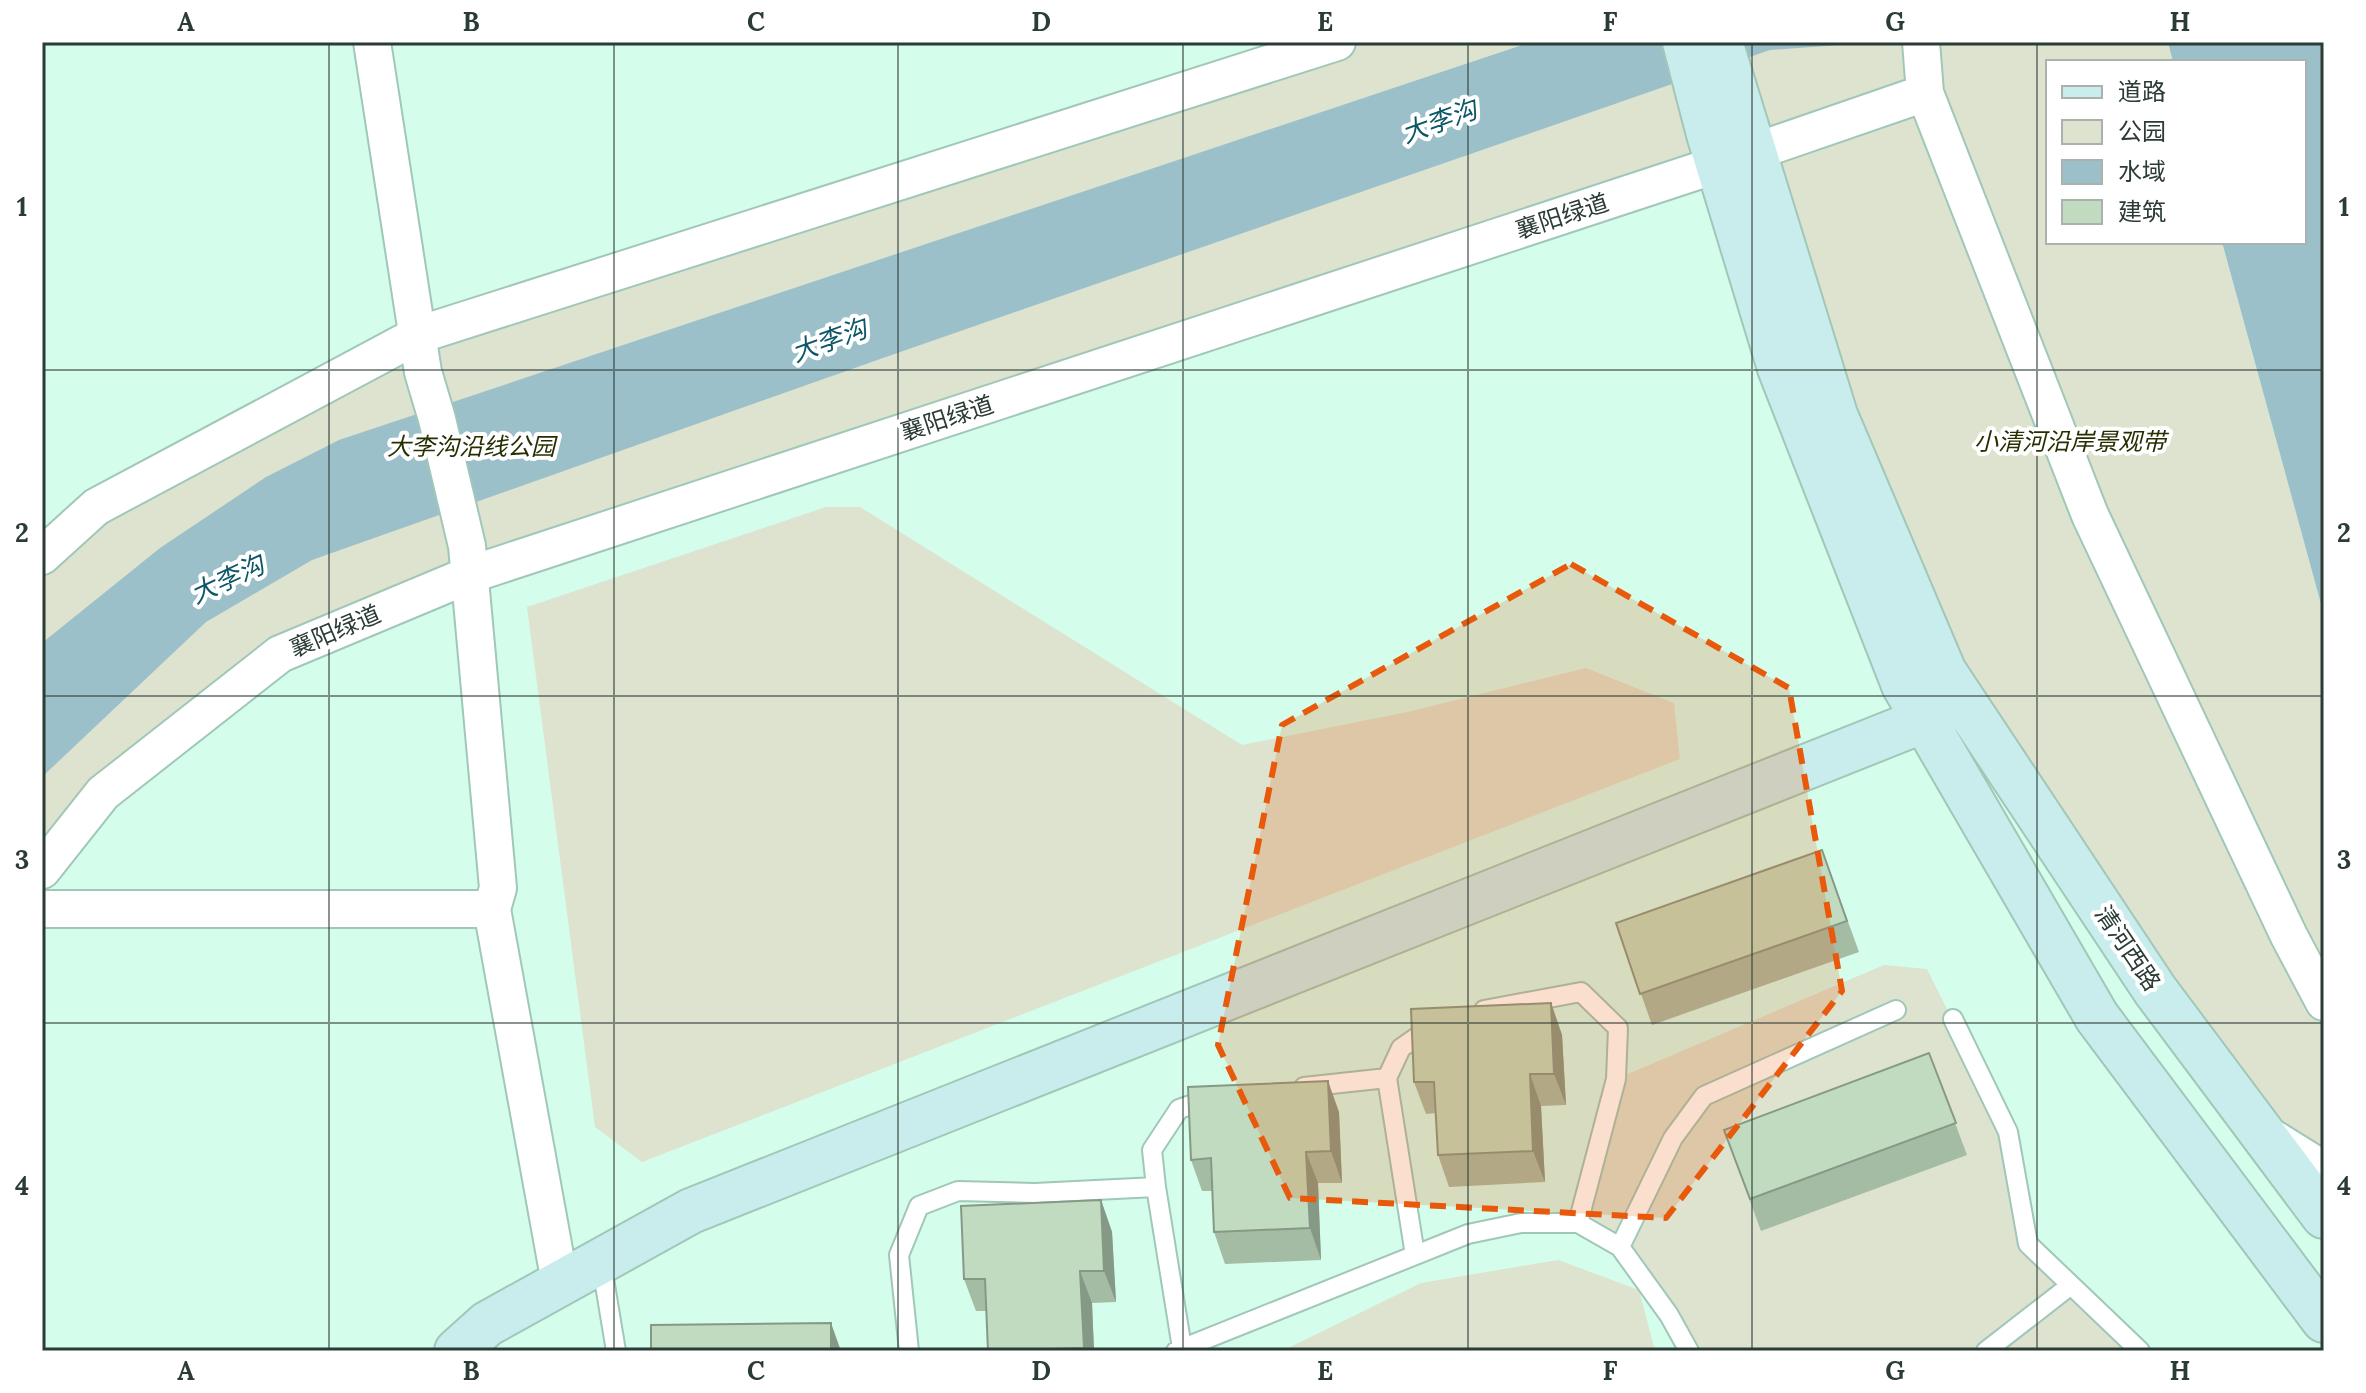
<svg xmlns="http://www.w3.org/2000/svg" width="2366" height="1393" font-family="Lora,'Noto Sans SC',serif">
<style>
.green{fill:#dde3cf}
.water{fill:#9cc0ca}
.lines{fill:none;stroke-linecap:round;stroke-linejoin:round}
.lane-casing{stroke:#a0c7b7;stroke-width:22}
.street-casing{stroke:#a0c7b7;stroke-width:40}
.secondary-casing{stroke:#a0c7b7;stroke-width:48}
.lane{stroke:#fff;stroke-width:18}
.street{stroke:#fff;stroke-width:36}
.secondary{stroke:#c8edec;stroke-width:44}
.wall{fill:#a5bca4}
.shaded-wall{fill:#869986}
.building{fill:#c0dbbf;stroke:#869986;stroke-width:2}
.marked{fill:#e8590c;fill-opacity:0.2;stroke:#e8590c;stroke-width:6;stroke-dasharray:16 10;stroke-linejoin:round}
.grid{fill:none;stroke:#2b3b35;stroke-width:2;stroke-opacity:0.55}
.labels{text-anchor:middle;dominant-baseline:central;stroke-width:8;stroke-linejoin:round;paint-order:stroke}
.street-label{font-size:24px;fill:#2b3b35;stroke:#fff}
.park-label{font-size:24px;font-style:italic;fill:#262f00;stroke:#fff}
.water-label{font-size:26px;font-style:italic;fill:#0c5766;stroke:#fff}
.neatline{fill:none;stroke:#2b3b35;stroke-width:3}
.grid-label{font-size:26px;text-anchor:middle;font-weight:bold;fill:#2b3b35}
</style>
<rect width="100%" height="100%" fill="#d4fdec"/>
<path class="green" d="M 1337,42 L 2168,42 L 2173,62 L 2048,62 L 2048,242 L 2222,242 L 2324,615 L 2324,1216 L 1944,672 L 1752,153 L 280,654 L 42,870 L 42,556 L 418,335 Z
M 826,507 L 860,507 L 1242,745 L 1407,712 L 1586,668 L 1674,703 L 1680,759 L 642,1162 L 595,1127 L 527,607 Z
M 1884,965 L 1927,969 L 2008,1132 L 2028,1244 L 2140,1351 L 1689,1351 L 1620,1247 L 1578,1223 L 1616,1079 Z
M 1558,1260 L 1639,1290 L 1655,1351 L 1282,1351 L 1421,1283 Z"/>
<path class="water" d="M 1531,42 L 1880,42 L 1770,50 L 883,358 L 312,560 L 206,622 L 42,777 L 42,643 L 160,548 L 266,477 L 339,440 Z
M 2168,42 L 2324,42 L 2324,615 L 2222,242 L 2304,242 L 2304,62 L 2173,62 Z"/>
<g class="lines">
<defs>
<path id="lane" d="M 1484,1010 L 1581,992 L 1618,1028 L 1616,1079 L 1578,1223
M 1953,1019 L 2008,1132 L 2028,1244 L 2071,1285
M 1387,1078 L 1401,1048 L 1431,1027
M 1304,1087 L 1387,1078 L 1415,1255
M 1156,1187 L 1152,1150 L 1179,1109 L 1211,1098
M 1620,1247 L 1673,1138 L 1704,1096 L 1896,1010
M 601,1261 L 616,1351
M 909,1351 L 899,1255 L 919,1206 L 958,1191 L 1035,1193 L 1156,1187 L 1182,1348
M 1176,1351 L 1468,1234 L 1521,1223 L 1578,1223 L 1620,1247 L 1669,1315 L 1689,1351
M 1986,1351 L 2071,1285 L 2140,1351"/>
<path id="street" d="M 1921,42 L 1925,93 L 2090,515 L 2289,936 L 2324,1002
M 42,556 L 96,507 L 418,335 L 1337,42
M 42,870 L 103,793 L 280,654 L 469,575 L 1719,164 L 1925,93
M 42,909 L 492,909 L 498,888 L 467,546 L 437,419 L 423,372 L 372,42
M 492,909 L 560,1283
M 2271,1137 L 2324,1170"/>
<path id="secondary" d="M 1685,42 L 1709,134 L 1780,368 L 1904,685 L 2097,1017 L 2324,1320
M 1720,42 L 1835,415 L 1944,672 L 2155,990 L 2324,1216
M 457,1351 L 487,1324 L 691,1211 L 1924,720 L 1962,701"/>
</defs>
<use href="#lane" class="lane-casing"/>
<use href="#street" class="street-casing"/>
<use href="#secondary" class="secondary-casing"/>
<use href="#lane" class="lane"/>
<use href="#street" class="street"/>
<use href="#secondary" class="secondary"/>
</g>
<path class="wall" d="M 1822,850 L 1859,952 L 1652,1025 L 1616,923 Z
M 1551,1003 L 1562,1035 L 1566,1105 L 1541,1106 L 1545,1182 L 1449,1187 L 1438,1155 L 1436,1113 L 1426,1114 L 1414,1082 Z
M 1929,1053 L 1967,1155 L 1761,1231 L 1724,1130 Z
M 1339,1112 L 1342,1183 L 1318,1183 L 1321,1260 L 1225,1264 L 1214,1232 L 1212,1191 L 1202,1191 L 1191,1160 Z
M 1101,1200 L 1112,1232 L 1116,1302 L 1092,1303 L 1094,1351 L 988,1351 L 986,1311 L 976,1311 L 964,1279 Z"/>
<path class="shaded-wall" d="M 1551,1003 L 1562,1035 L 1566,1105 L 1554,1074 Z
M 1530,1074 L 1541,1106 L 1545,1182 L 1533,1151 Z
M 1328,1081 L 1339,1112 L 1342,1183 L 1331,1151 Z
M 1306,1152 L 1318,1183 L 1321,1260 L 1310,1228 Z
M 1101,1200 L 1112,1232 L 1116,1302 L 1104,1271 Z
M 1080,1271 L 1092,1303 L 1094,1351 L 1085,1351 L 1084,1348 Z
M 831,1323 L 841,1351 L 831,1351 Z"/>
<path class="building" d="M 1822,850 L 1847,921 L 1640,994 L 1616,923 Z
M 1551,1003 L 1554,1074 L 1530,1074 L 1533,1151 L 1438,1155 L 1434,1082 L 1414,1082 L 1411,1009 Z
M 1929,1053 L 1956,1123 L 1750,1199 L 1724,1130 Z
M 1328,1081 L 1331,1151 L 1306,1152 L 1310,1228 L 1214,1232 L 1211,1158 L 1191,1160 L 1188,1087 Z
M 1101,1200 L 1104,1271 L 1080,1271 L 1084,1348 L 988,1351 L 985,1279 L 964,1279 L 961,1206 Z
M 831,1323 L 831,1351 L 651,1351 L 651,1325 Z"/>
<path class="marked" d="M 1571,564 L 1789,688 L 1842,991 L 1666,1218 L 1290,1198 L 1218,1045 L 1282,725 Z"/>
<path class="grid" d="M 329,42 L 329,1351M 614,42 L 614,1351M 898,42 L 898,1351M 1183,42 L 1183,1351M 1468,42 L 1468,1351M 1752,42 L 1752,1351M 2037,42 L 2037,1351M 42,370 L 2324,370M 42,696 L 2324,696M 42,1023 L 2324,1023"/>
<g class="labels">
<g class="street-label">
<text transform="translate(1562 216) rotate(-18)">襄阳绿道</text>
<text transform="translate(947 418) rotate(-18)">襄阳绿道</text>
<text transform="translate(335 631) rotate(-23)">襄阳绿道</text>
<text transform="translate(2128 948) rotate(56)">清河西路</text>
</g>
<g class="park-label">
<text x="2070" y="441">小清河沿岸景观带</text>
<text x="471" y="446">大李沟沿线公园</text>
</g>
<g class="water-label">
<text transform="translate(1439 121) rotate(-20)">大李沟</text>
<text transform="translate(829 340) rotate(-20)">大李沟</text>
<text transform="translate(227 579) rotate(-25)">大李沟</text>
</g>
</g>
<rect width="2366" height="1393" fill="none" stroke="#ffffff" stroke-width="88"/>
<rect x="2046" y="60" width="260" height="184" fill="#ffffff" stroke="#aab1ae" stroke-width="2"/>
<rect x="2062" y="86" width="40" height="12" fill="#c8edec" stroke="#aab1ae" stroke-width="2"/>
<text x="2118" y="100" font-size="24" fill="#2b3b35">道路</text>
<rect x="2062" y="120" width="40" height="24" fill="#dde3cf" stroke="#aab1ae" stroke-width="2"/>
<text x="2118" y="140" font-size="24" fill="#2b3b35">公园</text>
<rect x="2062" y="160" width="40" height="24" fill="#9cc0ca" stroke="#aab1ae" stroke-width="2"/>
<text x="2118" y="180" font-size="24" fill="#2b3b35">水域</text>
<rect x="2062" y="200" width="40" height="24" fill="#c0dbbf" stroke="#aab1ae" stroke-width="2"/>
<text x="2118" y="220" font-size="24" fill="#2b3b35">建筑</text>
<rect x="44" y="44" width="2278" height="1305" class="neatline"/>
<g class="grid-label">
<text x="186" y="31">A</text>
<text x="471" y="31">B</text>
<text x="756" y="31">C</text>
<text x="1041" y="31">D</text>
<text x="1325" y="31">E</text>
<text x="1610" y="31">F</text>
<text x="1895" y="31">G</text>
<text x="2180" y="31">H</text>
<text x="22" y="216">1</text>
<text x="2344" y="216">1</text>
<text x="22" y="542">2</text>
<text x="2344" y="542">2</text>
<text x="22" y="869">3</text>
<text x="2344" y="869">3</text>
<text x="22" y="1195">4</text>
<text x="2344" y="1195">4</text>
<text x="186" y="1380">A</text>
<text x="471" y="1380">B</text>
<text x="756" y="1380">C</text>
<text x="1041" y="1380">D</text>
<text x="1325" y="1380">E</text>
<text x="1610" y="1380">F</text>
<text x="1895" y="1380">G</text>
<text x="2180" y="1380">H</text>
</g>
</svg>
